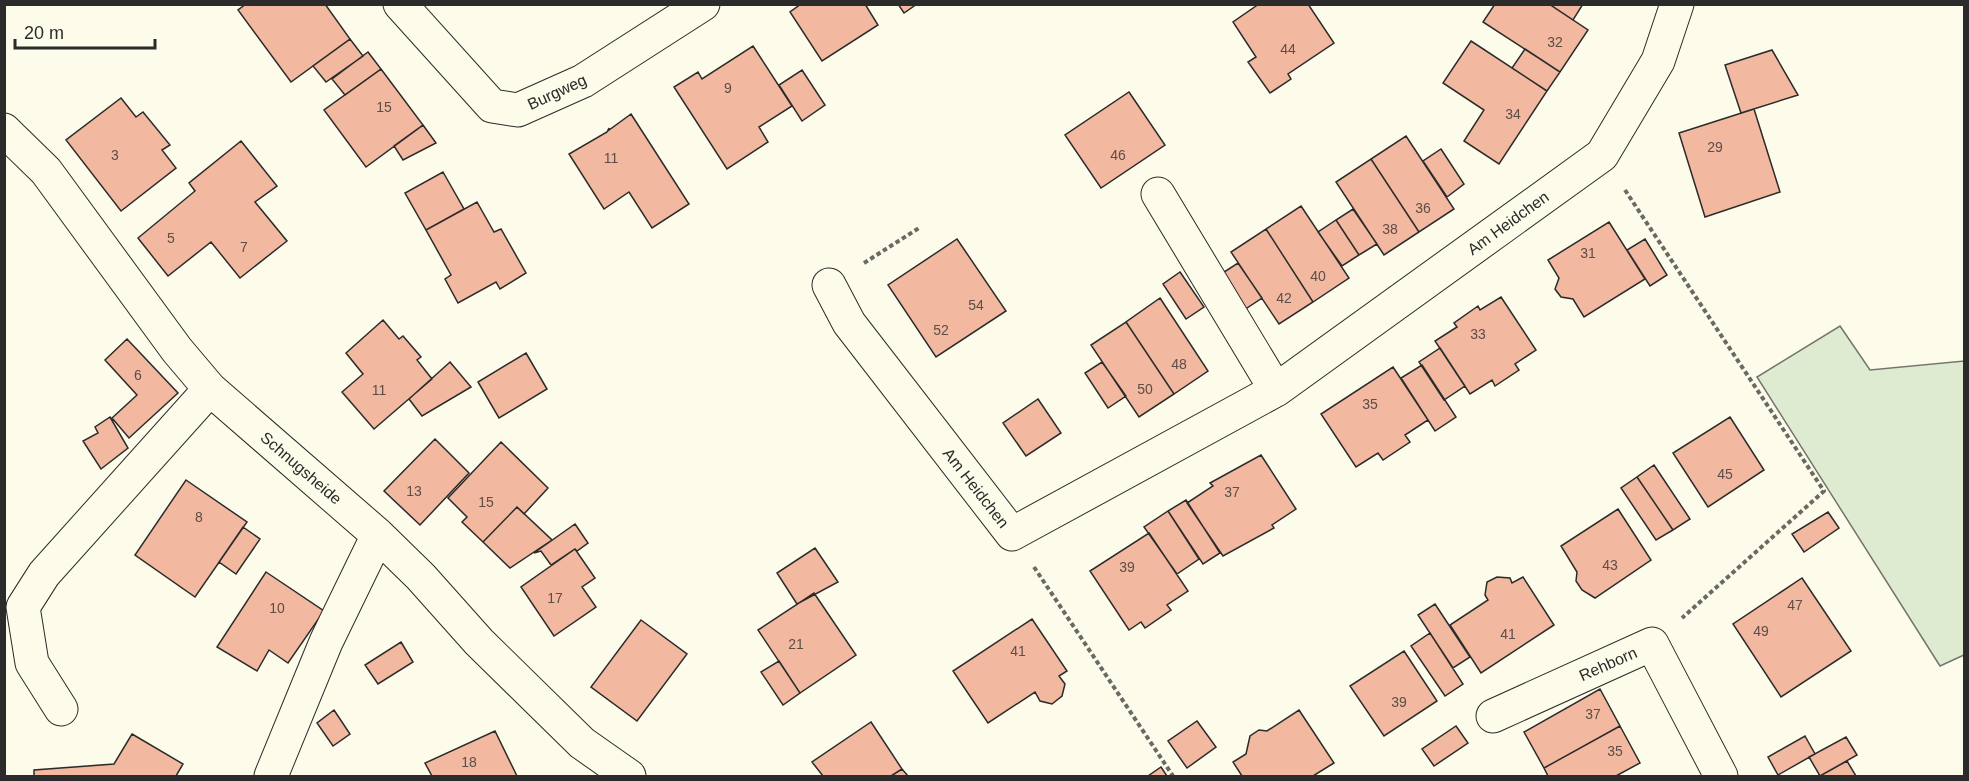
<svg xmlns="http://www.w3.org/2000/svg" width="1969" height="781" font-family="Helvetica,sans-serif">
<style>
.green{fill:#deebd1;stroke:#74746e;stroke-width:1.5}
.building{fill:#f2b8a0;stroke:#2b2b2b;stroke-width:1.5}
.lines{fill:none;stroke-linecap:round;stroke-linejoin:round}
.minor-casing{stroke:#2b2b2b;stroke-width:35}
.path{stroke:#6a6964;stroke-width:4;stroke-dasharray:4.5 3;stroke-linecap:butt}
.minor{stroke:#fdfbea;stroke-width:33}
.labels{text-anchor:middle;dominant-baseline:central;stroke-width:4.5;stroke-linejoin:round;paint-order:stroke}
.number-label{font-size:14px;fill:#5d4e48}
.street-label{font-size:16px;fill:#2b2b2b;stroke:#fdfbea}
</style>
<rect width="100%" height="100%" fill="#fdfbea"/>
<path class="green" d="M 1840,326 L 1870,370 L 1964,361 L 1964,655 L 1940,666 L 1757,377 Z"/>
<path class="building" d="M 246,4 L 325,4 L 350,39 L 291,82 L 238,10 Z
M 801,4 L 865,4 L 878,25 L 822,61 L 790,12 Z
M 898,4 L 917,4 L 904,13 Z
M 1259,4 L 1308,4 L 1334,43 L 1288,74 L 1291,79 L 1270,93 L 1248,62 L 1256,57 L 1233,22 Z
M 1495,4 L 1549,4 L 1588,30 L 1560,72 L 1483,22 Z
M 1549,4 L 1583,4 L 1573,20 Z
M 350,39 L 363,56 L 326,82 L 313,66 Z
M 1471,41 L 1547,91 L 1499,164 L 1464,141 L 1484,110 L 1443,83 Z
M 753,46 L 792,106 L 759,127 L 768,142 L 727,169 L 674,87 L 698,72 L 702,79 Z
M 1525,49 L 1560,72 L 1547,91 L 1512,68 Z
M 1772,50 L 1798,95 L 1741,113 L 1725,65 Z
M 368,52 L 381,69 L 345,95 L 332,79 Z
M 381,69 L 423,125 L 366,167 L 324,110 Z
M 802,70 L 825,105 L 802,121 L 779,85 Z
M 1129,92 L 1165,145 L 1101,188 L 1065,135 Z
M 121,98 L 136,117 L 143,112 L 170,145 L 162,150 L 176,168 L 121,211 L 66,140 Z
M 1754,109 L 1780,192 L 1705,217 L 1679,133 Z
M 631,114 L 689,204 L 652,228 L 629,192 L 604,209 L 569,154 L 607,132 L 609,128 L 609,130 Z
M 423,125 L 436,143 L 403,160 L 394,146 Z
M 1406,136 L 1454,209 L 1419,232 L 1371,159 Z
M 241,141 L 277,186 L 255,202 L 287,241 L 240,278 L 211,242 L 168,276 L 138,238 L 195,191 L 189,183 Z
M 1441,149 L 1464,184 L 1447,197 L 1423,161 Z
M 1371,159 L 1419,232 L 1384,255 L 1336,182 Z
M 443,172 L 464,209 L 426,230 L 405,193 Z
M 477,202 L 494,232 L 501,229 L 526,273 L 500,289 L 496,282 L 458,303 L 445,279 L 451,275 L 426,230 Z
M 1301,206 L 1349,278 L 1313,302 L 1266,229 Z
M 1353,209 L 1377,244 L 1359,255 L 1336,220 Z
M 1336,220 L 1359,255 L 1342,266 L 1318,232 Z
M 1609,222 L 1645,279 L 1584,317 L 1573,299 L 1561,297 L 1555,289 L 1559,278 L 1548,260 Z
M 1266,229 L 1313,302 L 1279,324 L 1231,252 Z
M 957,239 L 1006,311 L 936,357 L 888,285 Z
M 1645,239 L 1667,275 L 1650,286 L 1627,250 Z
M 1238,263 L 1262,298 L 1244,310 L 1221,274 Z
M 1180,272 L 1204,307 L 1186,319 L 1163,284 Z
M 1501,297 L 1536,350 L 1515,364 L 1519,370 L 1495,386 L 1492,380 L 1470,394 L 1435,341 L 1457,327 L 1454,323 L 1478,306 L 1480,310 Z
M 1160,298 L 1208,371 L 1174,394 L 1126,322 Z
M 383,320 L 399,339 L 403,336 L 421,357 L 417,360 L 432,379 L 374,429 L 342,392 L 363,374 L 346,353 Z
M 1126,322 L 1174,394 L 1139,417 L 1091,345 Z
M 127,339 L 178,393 L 129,438 L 112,418 L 137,395 L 105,360 Z
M 1440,348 L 1465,386 L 1444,400 L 1419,362 Z
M 526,353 L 547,389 L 499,418 L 478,382 Z
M 450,362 L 471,387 L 422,416 L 409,399 Z
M 1102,362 L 1126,396 L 1108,408 L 1085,373 Z
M 1422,365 L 1456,417 L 1435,431 L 1401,378 Z
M 1393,367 L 1428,420 L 1405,435 L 1410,442 L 1383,460 L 1378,453 L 1356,467 L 1321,414 Z
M 1038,399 L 1061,433 L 1026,456 L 1003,423 Z
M 110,417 L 128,448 L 101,469 L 83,441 L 98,433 L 95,427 Z
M 1730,417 L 1764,470 L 1708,507 L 1673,453 Z
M 435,439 L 469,473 L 420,525 L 384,491 Z
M 501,442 L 548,488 L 524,514 L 517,507 L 483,542 L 462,522 L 467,517 L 448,498 Z
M 1261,455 L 1296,509 L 1272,525 L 1274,528 L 1223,556 L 1187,503 L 1213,486 L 1210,483 Z
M 1654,465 L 1690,519 L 1673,530 L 1637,477 Z
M 1637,477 L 1673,530 L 1656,540 L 1621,488 Z
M 186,480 L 247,522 L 195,597 L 135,555 Z
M 1186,500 L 1220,553 L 1203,564 L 1168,511 Z
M 517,507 L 552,540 L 510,568 L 483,542 Z
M 1618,509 L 1651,560 L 1595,598 L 1582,590 L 1576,581 L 1577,572 L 1561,546 Z
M 1168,511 L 1199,559 L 1177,574 L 1144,527 Z
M 1828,512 L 1839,528 L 1804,552 L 1792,534 Z
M 575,524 L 588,543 L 577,551 L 575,549 L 551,565 L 541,551 L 534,553 Z
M 243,527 L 260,539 L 236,574 L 219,562 Z
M 1149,533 L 1188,591 L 1167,605 L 1171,610 L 1145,628 L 1141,622 L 1129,630 L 1090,571 Z
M 815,548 L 838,582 L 797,604 L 777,573 Z
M 575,549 L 595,578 L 582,587 L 596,607 L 554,636 L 521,587 Z
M 266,572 L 324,611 L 288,663 L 269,650 L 257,671 L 217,647 Z
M 1497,577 L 1510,578 L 1512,583 L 1523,577 L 1554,625 L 1481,673 L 1450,625 L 1488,600 L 1485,595 L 1487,582 Z
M 1802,578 L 1851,651 L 1781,697 L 1733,624 Z
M 814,593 L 856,655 L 800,693 L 758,630 Z
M 1435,604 L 1470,657 L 1453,668 L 1418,615 Z
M 1032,619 L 1067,671 L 1059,676 L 1065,684 L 1062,696 L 1052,704 L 1040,701 L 1035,692 L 988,723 L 953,671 Z
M 641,620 L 687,654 L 637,721 L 591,687 Z
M 1430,633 L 1463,684 L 1445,696 L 1411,646 Z
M 401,642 L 413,662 L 378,684 L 365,665 Z
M 1404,651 L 1437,701 L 1384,736 L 1350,686 Z
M 779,661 L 800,693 L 783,705 L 761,672 Z
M 1600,689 L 1620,726 L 1544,768 L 1524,732 Z
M 334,710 L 350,734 L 333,746 L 317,723 Z
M 1299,710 L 1334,763 L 1313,776 L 1242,776 L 1233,762 L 1246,754 L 1250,736 L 1259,730 L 1267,731 Z
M 1197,721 L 1216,747 L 1187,768 L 1168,741 Z
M 871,722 L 902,769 L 891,776 L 823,776 L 812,762 Z
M 1456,726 L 1468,743 L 1434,766 L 1422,749 Z
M 1620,726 L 1640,763 L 1616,776 L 1548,776 L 1544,768 Z
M 495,731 L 517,776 L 432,776 L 425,763 Z
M 132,734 L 183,764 L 176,776 L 34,776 L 34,770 L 114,764 Z
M 1805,736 L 1815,754 L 1778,775 L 1768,757 Z
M 1846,737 L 1857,755 L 1820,776 L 1809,757 Z
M 1847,761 L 1856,776 L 1819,776 L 1820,776 Z
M 1161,767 L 1167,776 L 1148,776 Z
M 902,769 L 908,776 L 891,776 Z"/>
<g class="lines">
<defs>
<path id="minor" d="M 400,4 L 492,106 L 518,110 L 583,81 L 703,4
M 4,130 L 46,171 L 177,350 L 210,389 L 378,535 L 421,577 L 479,642 L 582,743 L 629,776
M 1158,194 L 1276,390
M 829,285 L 849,323 L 1012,534 L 1276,390 L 1602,155 L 1658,61 L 1677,4
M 61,709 L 32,663 L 23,607 L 44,574 L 210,389
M 1493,716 L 1652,644 L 1721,776
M 271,776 L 326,642 L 378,535"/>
</defs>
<use href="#minor" class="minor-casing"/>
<path class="path" d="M 1625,190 L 1824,491 L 1682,618
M 864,263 L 919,228
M 1034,567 L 1173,776"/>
<use href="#minor" class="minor"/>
</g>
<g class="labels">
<g class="number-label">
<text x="1555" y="42">32</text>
<text x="1288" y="49">44</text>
<text x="728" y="88">9</text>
<text x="384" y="107">15</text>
<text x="1513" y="114">34</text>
<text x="1715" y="147">29</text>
<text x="115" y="155">3</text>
<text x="1118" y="155">46</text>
<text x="611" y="158">11</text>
<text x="1423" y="208">36</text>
<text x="1390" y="229">38</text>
<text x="171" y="238">5</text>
<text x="244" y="247">7</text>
<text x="1588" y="253">31</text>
<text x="1318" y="276">40</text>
<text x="1284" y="298">42</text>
<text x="976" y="305">54</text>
<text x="941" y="330">52</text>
<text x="1478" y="334">33</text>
<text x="1179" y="364">48</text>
<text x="138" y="375">6</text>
<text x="1145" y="389">50</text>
<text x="379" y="390">11</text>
<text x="1370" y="404">35</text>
<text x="1725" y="474">45</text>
<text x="414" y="491">13</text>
<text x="1232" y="492">37</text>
<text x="486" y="502">15</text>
<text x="199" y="517">8</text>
<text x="1610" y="565">43</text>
<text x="1127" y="567">39</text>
<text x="555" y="598">17</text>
<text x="1795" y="605">47</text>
<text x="277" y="608">10</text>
<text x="1761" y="631">49</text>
<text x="1508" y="634">41</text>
<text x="796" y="644">21</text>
<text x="1018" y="651">41</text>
<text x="1399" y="702">39</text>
<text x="1593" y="714">37</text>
<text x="1615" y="751">35</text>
<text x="469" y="762">18</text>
</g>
<g class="street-label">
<text transform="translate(557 92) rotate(-25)">Burgweg</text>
<text transform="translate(1508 223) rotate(-36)">Am Heidchen</text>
<text transform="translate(301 468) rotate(41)">Schnugsheide</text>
<text transform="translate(976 488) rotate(52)">Am Heidchen</text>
<text transform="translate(1608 664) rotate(-24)">Rehborn</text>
</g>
</g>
<rect width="1969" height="781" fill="none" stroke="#2b2b2b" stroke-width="12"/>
<path d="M15 39v9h140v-9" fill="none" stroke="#2b2b2b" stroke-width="3"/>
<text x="24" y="39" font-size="18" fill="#2b2b2b" stroke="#fdfbea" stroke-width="4.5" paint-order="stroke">20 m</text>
</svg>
